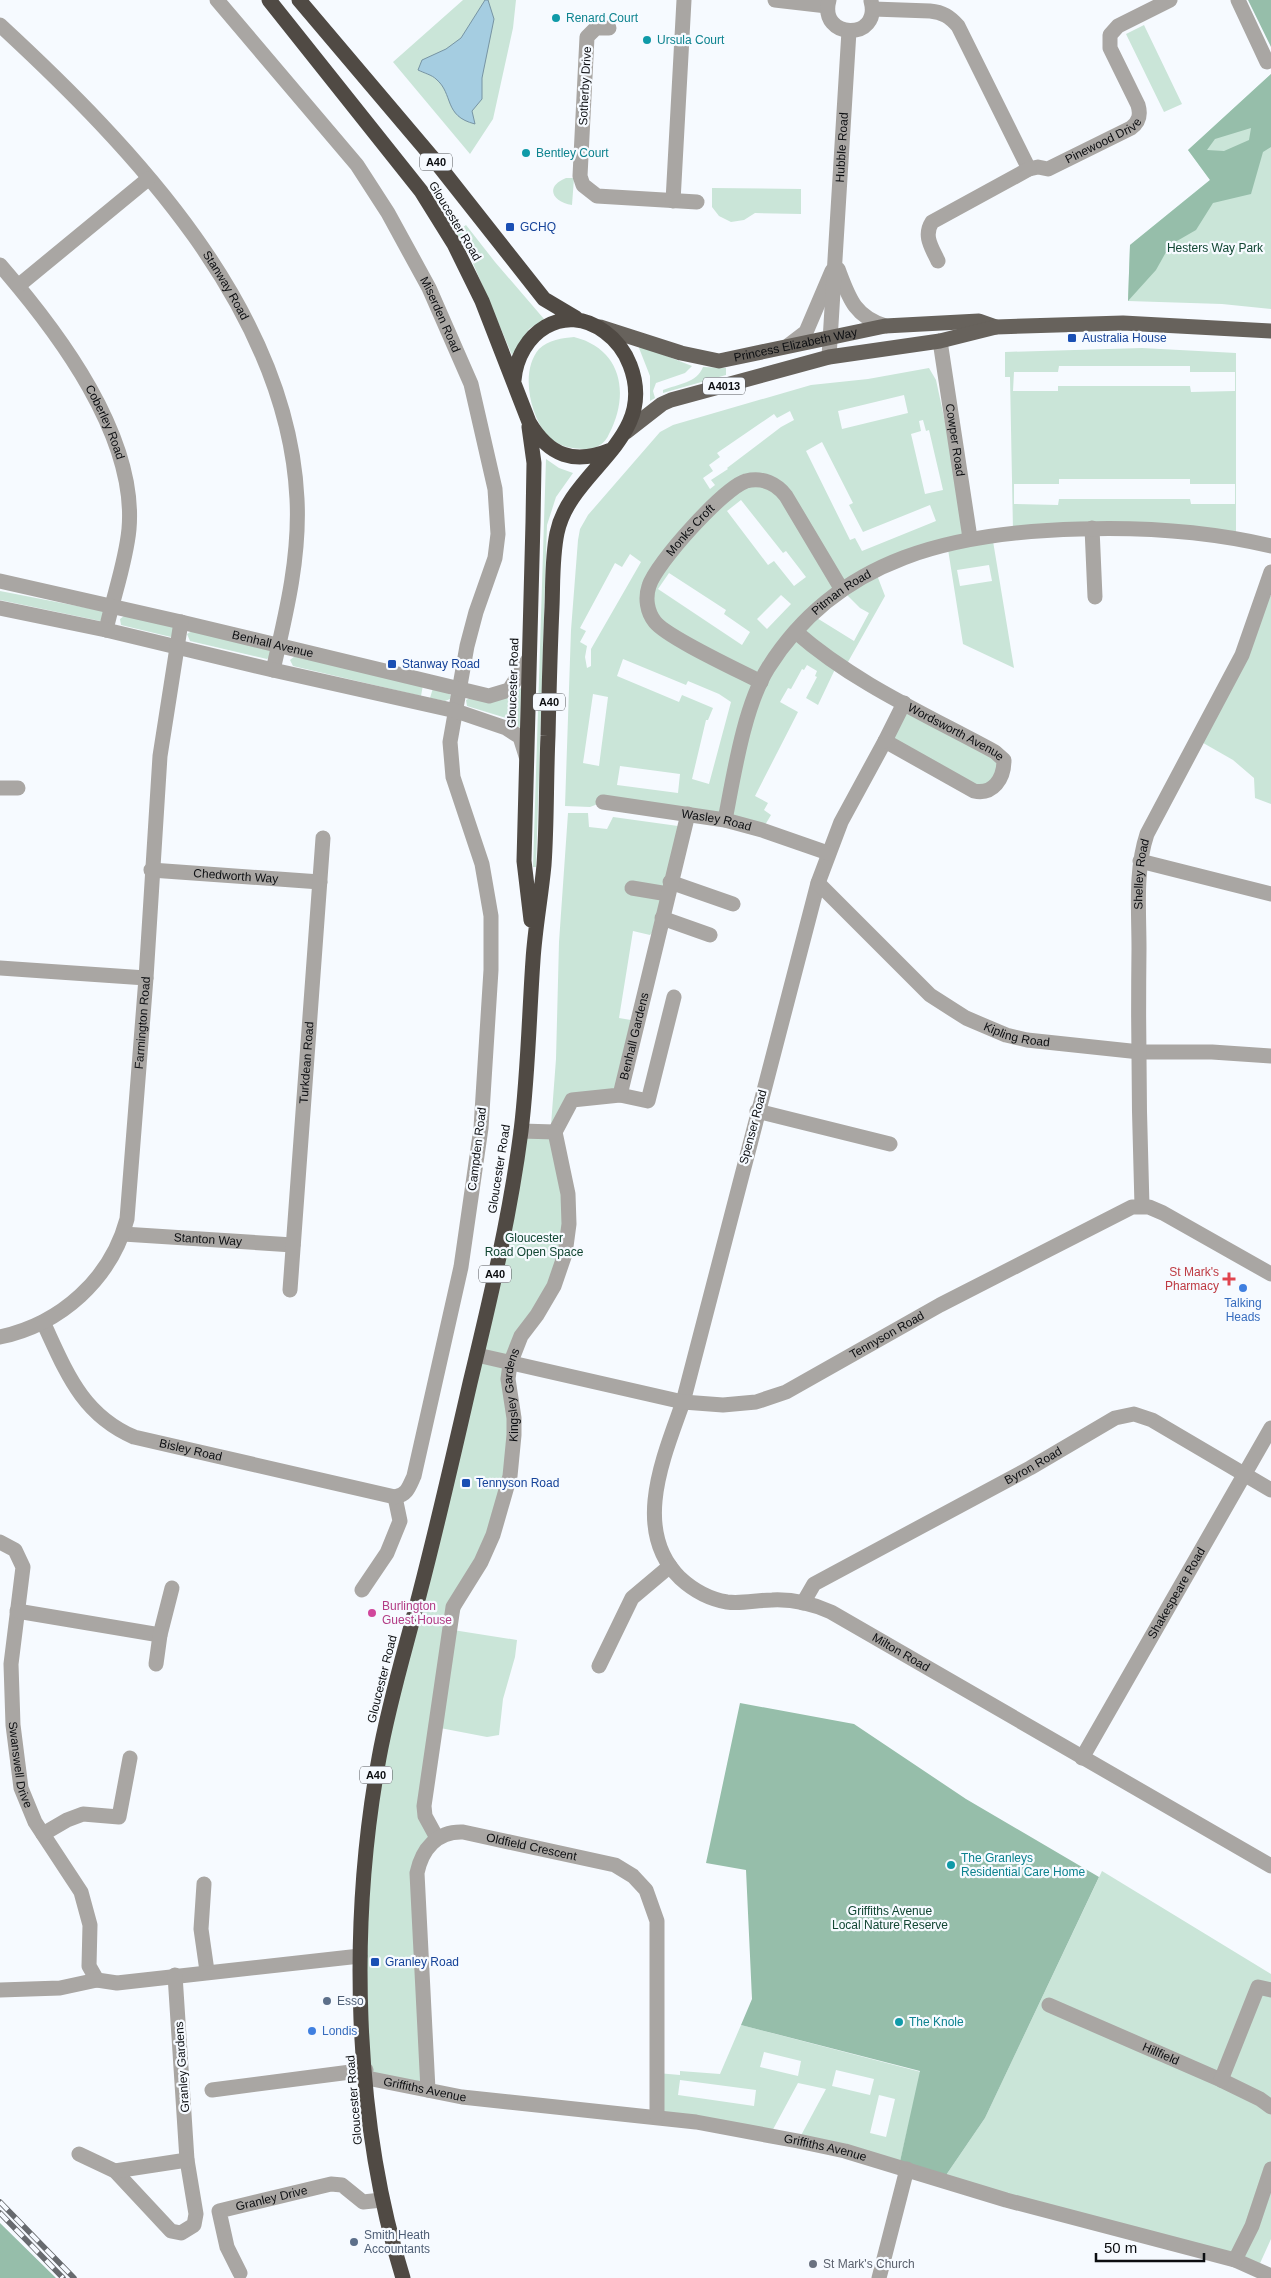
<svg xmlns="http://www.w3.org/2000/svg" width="1271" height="2278" font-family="Helvetica,sans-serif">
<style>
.green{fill:#cae5d8;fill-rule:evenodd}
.forest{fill:#96beaa;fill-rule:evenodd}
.water{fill:#a5cde1;stroke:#7794a3}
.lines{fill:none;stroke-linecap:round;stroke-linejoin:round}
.minor{stroke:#a9a6a3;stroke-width:15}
.major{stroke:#67625c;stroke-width:15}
.highway{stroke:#504a44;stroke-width:15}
.rail-casing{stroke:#676a6e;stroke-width:5.5}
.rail{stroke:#f6faff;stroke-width:4;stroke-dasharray:11;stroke-linecap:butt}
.culture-dot{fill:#0f9aa8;stroke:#f6faff;stroke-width:2}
.transit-dot{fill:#1a4fb4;stroke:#f6faff;stroke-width:2}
.health-dot{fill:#e0444e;stroke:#f6faff;stroke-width:2}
.shop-dot{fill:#3f7fe0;stroke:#f6faff;stroke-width:2}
.hotel-dot{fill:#d1479c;stroke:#f6faff;stroke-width:2}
.service-dot{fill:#5c6f8a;stroke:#f6faff;stroke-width:2}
.worship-dot{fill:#6b7280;stroke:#f6faff;stroke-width:2}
.labels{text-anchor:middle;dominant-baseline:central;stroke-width:4.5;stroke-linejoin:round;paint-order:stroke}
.shield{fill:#f6faff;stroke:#525558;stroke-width:1}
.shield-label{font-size:11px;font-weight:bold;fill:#0c0e11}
.culture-label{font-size:12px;fill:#0d838f;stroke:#f6faff;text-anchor:start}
.street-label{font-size:12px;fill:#0c0e11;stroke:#f6faff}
.transit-label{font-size:12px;fill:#164399;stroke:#f6faff;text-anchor:start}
.park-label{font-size:12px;fill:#114632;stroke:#f6faff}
.health-label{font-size:12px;fill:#be3a42;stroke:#f6faff;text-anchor:end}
.shop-label{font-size:12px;fill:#366cbe;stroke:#f6faff}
.hotel-label{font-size:12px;fill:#b23c85;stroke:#f6faff;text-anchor:start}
.service-label{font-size:12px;fill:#4e5e75;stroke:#f6faff;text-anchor:start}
.worship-label{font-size:12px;fill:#5b616d;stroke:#f6faff;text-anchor:start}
</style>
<rect width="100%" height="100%" fill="#f6faff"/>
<path class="green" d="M 463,0 L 516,0 L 513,28 L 493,119 L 470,154 L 393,62 Z
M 1144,25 L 1182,104 L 1164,112 L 1126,34 Z
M 1271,74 L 1271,309 L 1222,304 L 1128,301 L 1130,245 L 1210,180 L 1188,150 Z
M 566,178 L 574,178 L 572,205 C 553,202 544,187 566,178 Z
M 712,188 L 801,189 L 801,214 L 755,213 L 744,220 L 731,222 L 719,216 L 712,207 Z
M 466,225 L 495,262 L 544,319 L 529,329 L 512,355 L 472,261 L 456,232 Z
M 574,337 C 622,349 630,394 609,434 C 605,444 596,449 585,449 C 571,449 557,446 547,435 C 530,415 520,371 539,349 C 548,340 563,338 574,337 Z
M 641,346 L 692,366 L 685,373 L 656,383 L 653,391 L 655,398 L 650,401 L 650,376 L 639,348 Z
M 1142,348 L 1236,353 L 1236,537 L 1013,531 L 1010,377 L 1005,377 L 1005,352 ZM 1059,366 L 1190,366 L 1190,372 L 1235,372 L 1235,391 L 1191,392 L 1190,386 L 1058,386 L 1058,391 L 1013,391 L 1014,372 L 1058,372 ZM 1059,479 L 1190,479 L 1190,484 L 1235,484 L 1235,504 L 1191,504 L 1190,499 L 1059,499 L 1058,505 L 1014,504 L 1014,484 L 1059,484 Z
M 703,367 L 726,368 L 726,375 L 663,393 L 663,390 C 678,384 697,383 703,367 Z
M 929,368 L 936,380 L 970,538 L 992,535 L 1014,668 L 963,644 L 947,543 L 875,570 L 885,596 L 844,669 L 837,665 L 818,705 L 806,698 L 817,677 L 815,676 L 817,671 L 807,665 L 804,670 L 802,669 L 791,689 L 788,688 L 780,702 L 798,712 L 755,796 L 768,803 L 764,810 L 771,815 L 762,830 L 603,802 L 590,807 L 565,806 L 571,630 L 578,540 L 580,529 L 588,515 L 660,432 L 673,425 L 811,385 L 868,379 ZM 904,395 L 908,413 L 842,429 L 838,411 ZM 790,411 L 794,420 L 781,427 L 727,468 L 728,469 L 711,480 L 715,485 L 710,489 L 703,478 L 713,471 L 709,465 L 720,457 L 717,453 L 774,414 L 777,418 ZM 923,420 L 926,431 L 929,430 L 943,490 L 925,494 L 911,434 L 921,431 L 919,421 ZM 822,442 L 853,503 L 849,505 L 863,532 L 930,505 L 936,521 L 862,551 L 855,538 L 850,540 L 806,451 ZM 741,500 L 783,553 L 786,551 L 806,577 L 794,586 L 774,561 L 768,565 L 727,511 ZM 630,554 L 641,562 L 591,649 L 591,666 L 587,668 L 585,657 L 587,646 L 580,642 L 586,631 L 580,628 L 615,563 L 622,567 ZM 989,565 L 992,581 L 960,586 L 957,570 ZM 669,573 L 726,610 L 724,614 L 750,632 L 742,645 L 658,589 ZM 842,590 L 860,608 L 869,613 L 854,641 L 812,615 ZM 781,595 L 791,604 L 767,629 L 757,619 ZM 623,659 L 686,685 L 688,681 L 719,694 L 731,702 L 709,784 L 692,779 L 706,720 L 708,720 L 713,708 L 682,695 L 679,702 L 617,676 ZM 593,694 L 608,697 L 599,766 L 583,763 ZM 620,766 L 680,774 L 678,793 L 617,785 Z
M 546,459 L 559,468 L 573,473 L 556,497 L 547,525 L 536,867 L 533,867 Z
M 0,591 L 103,611 L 105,617 L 100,621 L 0,600 Z
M 1265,593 L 1271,596 L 1271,804 L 1255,798 L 1254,778 L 1233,760 L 1198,740 Z
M 124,616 L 172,626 L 175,632 L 171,637 L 121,625 L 120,619 Z
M 192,631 L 270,650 L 272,655 L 267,659 L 190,641 L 187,634 Z
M 295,656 L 423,685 L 421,696 L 293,666 L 290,660 Z
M 433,688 L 447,691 L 451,696 L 450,699 L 445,701 L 430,698 Z
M 521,688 L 520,728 L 506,718 L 467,706 L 466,700 L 470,698 L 509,696 Z
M 904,703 L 1001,756 L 988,792 L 885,741 Z
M 568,813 L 588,813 L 589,827 L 607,829 L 613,817 L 678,826 L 656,928 L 650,935 L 633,931 L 619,1018 L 631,1020 L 614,1093 L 569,1093 L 551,1125 L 556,1059 L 559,942 Z
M 521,1131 L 555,1132 L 568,1194 L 565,1254 L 515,1349 L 510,1476 L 453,1630 L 517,1640 L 515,1657 L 503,1699 L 499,1735 L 487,1737 L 435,1727 L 424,1806 L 437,1838 L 422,1855 L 428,2090 L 366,2070 L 367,1842 Z
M 1102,1871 L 1271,1974 L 1271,2239 L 1257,2270 L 942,2181 L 985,2118 Z
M 741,2025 L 921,2072 L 899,2166 L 798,2141 L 826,2089 L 798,2083 L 770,2135 L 657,2116 L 657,2073 L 680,2075 L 680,2071 L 720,2074 ZM 764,2052 L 801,2061 L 798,2076 L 760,2067 ZM 836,2070 L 874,2079 L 870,2095 L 832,2086 ZM 680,2080 L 756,2090 L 754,2106 L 678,2095 ZM 879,2095 L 895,2099 L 886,2137 L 870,2133 Z"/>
<path class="forest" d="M 1248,0 L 1271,0 L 1271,47 Z
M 1271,74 L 1271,147 L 1263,152 L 1251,194 L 1213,203 L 1196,230 L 1170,245 L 1156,270 L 1128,301 L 1130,245 L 1210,180 L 1188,150 ZM 1251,128 L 1249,140 L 1224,151 L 1207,150 L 1215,139 Z
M 740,1703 L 854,1724 L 966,1799 L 1099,1877 L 985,2118 L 942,2181 L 899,2166 L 920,2071 L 741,2025 L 752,1999 L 746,1870 L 706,1863 Z
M 0,2223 L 56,2278 L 0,2278 Z"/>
<path class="water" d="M 485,0 L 488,0 L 494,19 L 482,78 L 482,99 L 472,111 L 475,124 C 443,116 454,94 436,79 C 432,75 424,73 418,70 L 422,60 L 446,49 L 461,38 Z"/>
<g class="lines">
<g class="minor">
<path id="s1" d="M 217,0 L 357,165 L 388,213 L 429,288 L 471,384 L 495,489 L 498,534 L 495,558 L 476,612 L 467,646 L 450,742 L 453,777 L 482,864 L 491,916 L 491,970 L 481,1128 L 461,1267 L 414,1476 C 409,1487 407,1495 395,1497 L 400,1521 L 387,1553 L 362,1590"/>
<path d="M 775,0 L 827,6"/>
<path d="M 829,0 C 818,40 882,41 871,1"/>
<path d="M 1238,0 L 1267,62"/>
<path id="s2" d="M 873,9 L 930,11 C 943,12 950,17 958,26 L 1029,169 L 1038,167 L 1048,169 L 1131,128 C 1139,122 1141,115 1138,105 L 1110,48 L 1110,35 L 1118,26 L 1170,0"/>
<path id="s3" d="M 0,25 C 132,147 288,309 297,499 C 300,557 286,614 273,670"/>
<path d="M 609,28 L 596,28 L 587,37 L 580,176 L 583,185 L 597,196 L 697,202"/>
<path d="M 673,201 L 684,0"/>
<path d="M 938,261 C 932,248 923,236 932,222 L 1029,169"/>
<path id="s4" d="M 0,265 C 58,332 137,436 129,529 C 126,562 113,597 106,630"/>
<path d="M 838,269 C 849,298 854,316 885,326"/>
<path d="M 18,286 L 148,179"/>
<path id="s5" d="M 940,341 L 970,538"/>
<path d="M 789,345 L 806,332 L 832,271"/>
<path id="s6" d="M 829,357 L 849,31"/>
<path d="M 1092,528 L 1095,597"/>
<path id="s7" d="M 0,581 L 181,622 L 489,696 L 509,690 L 528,660"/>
<path d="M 0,608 L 106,630 L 273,670 L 456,711 L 506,728 L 520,737 L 526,756"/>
<path id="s8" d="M 796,632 C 854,683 927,715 995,752 L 1004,760 C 1004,779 993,795 974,791 L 885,741 L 841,822 L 818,883 L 683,1402 C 664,1456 631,1530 680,1578 C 693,1590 709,1599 727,1602 C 742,1604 757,1600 772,1600 C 793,1599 813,1604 831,1612 L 1271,1866"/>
<path id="s9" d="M 761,682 C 738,670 668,638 655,622 C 647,612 645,598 649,586 C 656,563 724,488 746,481 C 763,477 777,484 786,496 L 842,590"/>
<path d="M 885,741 L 904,703"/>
<path d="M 0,788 L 18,788"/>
<path id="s10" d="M 603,802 L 725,820 L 762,830 L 828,853"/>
<path id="s11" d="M 725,820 C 734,774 744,707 768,668 C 838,556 957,532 1080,529 C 1145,527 1207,531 1271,546"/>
<path d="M 1140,861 L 1271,894"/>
<path id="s12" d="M 151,870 L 320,882"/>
<path d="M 670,882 L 733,904"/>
<path id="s13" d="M 818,883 L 930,995 L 966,1018 L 1006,1035 L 1027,1040 L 1140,1052 L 1212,1052 L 1271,1056"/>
<path d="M 632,888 L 668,894"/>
<path d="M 662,918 L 710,935"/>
<path d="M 0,968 L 146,978"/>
<path d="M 620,1095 L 648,1101 L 674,997"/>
<path d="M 757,1111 L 890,1144"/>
<path d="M 521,1131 L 555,1132"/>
<path id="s14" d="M 555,1132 L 572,1100 L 620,1095 L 688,814"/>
<path id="s15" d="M 1142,1206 C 1139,1120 1138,1034 1139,948 C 1139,910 1135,870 1147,834 L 1242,655 L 1271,572"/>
<path id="s16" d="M 123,1234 L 293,1245"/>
<path id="s17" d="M 290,1290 L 323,838"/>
<path id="s18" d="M 43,1322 C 66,1371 81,1414 134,1437 L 395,1497"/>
<path id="s19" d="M 0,1337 C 61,1324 111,1279 127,1219 L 146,978 L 160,756 L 181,622"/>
<path id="s20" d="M 477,1355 L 683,1402 L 723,1405 L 756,1402 L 786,1392 L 940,1305 L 1132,1207 L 1149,1207 L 1163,1213 L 1271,1274"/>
<path id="s21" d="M 0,1542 L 15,1550 L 23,1567 L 11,1664 L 13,1725 L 21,1788 L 35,1822 L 81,1892 L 90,1925 L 89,1966 L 97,1980"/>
<path id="s22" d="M 803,1603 L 814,1584 L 1030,1468 L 1115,1418 L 1134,1414 L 1152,1420 L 1271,1490"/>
<path d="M 17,1611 L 160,1635"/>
<path d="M 156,1664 L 160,1635 L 172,1588"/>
<path d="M 599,1666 L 632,1598 L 670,1566"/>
<path id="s23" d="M 1082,1758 L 1271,1428"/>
<path d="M 43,1834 L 67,1820 L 83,1814 L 119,1817 L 130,1758"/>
<path id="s24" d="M 437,1838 L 425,1816 L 424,1806 L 453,1607 L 481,1562 L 493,1535 L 510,1476 L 514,1435 L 514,1418 L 508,1379 L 510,1364 L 521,1336 L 537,1315 L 554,1286 L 565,1254 L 569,1224 L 568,1194 L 555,1132"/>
<path d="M 204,1884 L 201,1929 L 207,1971"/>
<path d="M 0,1990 L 60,1988 L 97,1980 L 117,1983 L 360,1956"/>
<path id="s25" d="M 1049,2005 L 1221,2080 L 1260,2099 L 1271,2107"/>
<path id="s26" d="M 367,2078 L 462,2097 L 696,2122 L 798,2141 L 845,2151 L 1006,2200 L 1235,2260 L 1271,2276"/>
<path d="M 1221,2080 L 1258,1987 L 1271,1990"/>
<path d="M 212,2090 L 366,2070"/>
<path id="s27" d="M 428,2090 L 417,1873 C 422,1849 437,1831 463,1832 L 615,1865 L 633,1876 L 646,1890 L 657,1921 L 657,2116"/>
<path d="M 79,2154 L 115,2171 L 171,2231 L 181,2233 L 194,2225 L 196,2214 L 187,2160 L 175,1975"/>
<path d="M 115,2171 L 187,2160"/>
<path d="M 1235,2260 L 1252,2226 L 1271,2169"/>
<path id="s28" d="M 240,2273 L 227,2247 L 219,2211 L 331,2184 L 342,2185 L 363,2202 L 382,2200"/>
<path d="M 879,2278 L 907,2169"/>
</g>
<g class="major">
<path id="s29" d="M 600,327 L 681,353 L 719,361 L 885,326 L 979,321 L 996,327"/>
<path d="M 626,432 L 662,404 L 671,400 L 829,357 L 940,341 L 996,327 L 1123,323 L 1271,331"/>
</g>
<path class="highway" d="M 269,0 L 421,191 L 454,244 L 482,301 L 529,422 C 549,456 574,465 611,450
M 299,0 L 432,157 L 544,299 L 576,318
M 529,427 L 534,463 L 533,522 L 524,861 L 531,920
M 403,2278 C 353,2118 349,1923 379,1758 C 389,1702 406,1647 420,1592 C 438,1523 454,1453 470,1383 C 490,1300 510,1216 521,1131 C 528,1075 529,1017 533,960 C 535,928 541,897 544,865 C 547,822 546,779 548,736 C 549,693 550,650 552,607 C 553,583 552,557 557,533 C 570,469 659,440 630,365 C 625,352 616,340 605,332 C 564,301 518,333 514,380"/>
<defs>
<path id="rail" d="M 0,2202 L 74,2278
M 0,2213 L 63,2278"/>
</defs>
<use href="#rail" class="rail-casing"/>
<use href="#rail" class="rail"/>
</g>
<g class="culture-dot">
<circle cx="556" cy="18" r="5"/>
<circle cx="647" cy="40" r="5"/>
<circle cx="526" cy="153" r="5"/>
<circle cx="951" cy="1865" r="5"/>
<circle cx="899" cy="2022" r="5"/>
</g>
<g class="transit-dot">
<rect x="505" y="222" width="10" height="10" rx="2.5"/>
<rect x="1067" y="333" width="10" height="10" rx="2.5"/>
<rect x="387" y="659" width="10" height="10" rx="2.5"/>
<rect x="461" y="1478" width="10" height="10" rx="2.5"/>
<rect x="370" y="1957" width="10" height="10" rx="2.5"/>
</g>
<path class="health-dot" d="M1226.5 1271.5h5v5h5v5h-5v5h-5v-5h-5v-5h5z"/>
<g class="shop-dot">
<circle cx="1243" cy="1288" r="5"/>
<circle cx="312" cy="2031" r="5"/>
</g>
<circle class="hotel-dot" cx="372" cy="1613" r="5"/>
<g class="service-dot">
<circle cx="327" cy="2001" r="5"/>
<circle cx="354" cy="2242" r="5"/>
</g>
<circle class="worship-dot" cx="813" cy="2264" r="5"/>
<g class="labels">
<g class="shield">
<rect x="420" y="153.5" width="32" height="17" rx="4"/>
<rect x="703" y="377.5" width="42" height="17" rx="4"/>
<rect x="533" y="693.5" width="32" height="17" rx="4"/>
<rect x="479" y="1265.5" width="32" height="17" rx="4"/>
<rect x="360" y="1766.5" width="32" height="17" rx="4"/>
</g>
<g class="shield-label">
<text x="436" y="162">A40</text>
<text x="724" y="386">A4013</text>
<text x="549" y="702">A40</text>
<text x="495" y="1274">A40</text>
<text x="376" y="1775">A40</text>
</g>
<g class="culture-label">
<text x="566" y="18">Renard Court</text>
<text x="657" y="40">Ursula Court</text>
<text x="536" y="153">Bentley Court</text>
<text x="961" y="1858">The Granleys<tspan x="961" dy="14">Residential Care Home</tspan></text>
<text x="909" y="2022">The Knole</text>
</g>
<g class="street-label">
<text transform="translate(585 86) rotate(-87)">Sotherby Drive</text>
<text stroke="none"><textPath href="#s2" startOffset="331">Pinewood Drive</textPath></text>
<text stroke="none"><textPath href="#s6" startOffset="210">Hubble Road</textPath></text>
<text transform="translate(455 221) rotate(59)">Gloucester Road</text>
<text stroke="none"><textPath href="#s3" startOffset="346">Stanway Road</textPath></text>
<text stroke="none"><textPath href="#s1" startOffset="388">Miserden Road</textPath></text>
<text stroke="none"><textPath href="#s29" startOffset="202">Princess Elizabeth Way</textPath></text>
<text stroke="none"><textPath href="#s4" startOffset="190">Coberley Road</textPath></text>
<text stroke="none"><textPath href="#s5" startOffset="100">Cowper Road</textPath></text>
<text stroke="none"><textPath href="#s9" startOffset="230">Monks Croft</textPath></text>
<text stroke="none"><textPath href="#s11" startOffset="265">Pitman Road</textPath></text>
<text stroke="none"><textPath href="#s7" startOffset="280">Benhall Avenue</textPath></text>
<text transform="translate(513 683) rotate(-88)">Gloucester Road</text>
<text stroke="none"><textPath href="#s8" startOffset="189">Wordsworth Avenue</textPath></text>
<text stroke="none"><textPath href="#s10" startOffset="115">Wasley Road</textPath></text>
<text stroke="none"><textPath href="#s15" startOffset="332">Shelley Road</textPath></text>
<text stroke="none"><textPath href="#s12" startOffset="85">Chedworth Way</textPath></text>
<text stroke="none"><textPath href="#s19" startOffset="379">Farmington Road</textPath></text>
<text stroke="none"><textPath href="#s13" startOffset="255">Kipling Road</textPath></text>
<text stroke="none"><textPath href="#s14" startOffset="145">Benhall Gardens</textPath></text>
<text stroke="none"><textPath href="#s17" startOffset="228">Turkdean Road</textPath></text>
<text transform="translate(753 1127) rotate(-75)">Spenser Road</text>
<text transform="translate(477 1149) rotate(-83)">Campden Road</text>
<text transform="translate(499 1169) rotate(-81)">Gloucester Road</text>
<text stroke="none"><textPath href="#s16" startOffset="85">Stanton Way</textPath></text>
<text stroke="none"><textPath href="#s20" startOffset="432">Tennyson Road</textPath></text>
<text stroke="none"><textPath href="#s24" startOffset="462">Kingsley Gardens</textPath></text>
<text stroke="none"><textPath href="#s18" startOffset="209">Bisley Road</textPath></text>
<text stroke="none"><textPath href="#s22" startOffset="271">Byron Road</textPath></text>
<text stroke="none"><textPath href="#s23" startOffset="190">Shakespeare Road</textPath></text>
<text stroke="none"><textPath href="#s8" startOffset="1518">Milton Road</textPath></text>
<text transform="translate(382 1679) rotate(-76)">Gloucester Road</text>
<text stroke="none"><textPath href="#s21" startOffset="235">Swanswell Drive</textPath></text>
<text stroke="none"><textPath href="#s27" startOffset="355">Oldfield Crescent</textPath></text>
<text stroke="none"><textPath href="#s25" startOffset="122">Hillfield</textPath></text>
<text transform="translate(182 2067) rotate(-94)">Granley Gardens</text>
<text stroke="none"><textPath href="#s26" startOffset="59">Griffiths Avenue</textPath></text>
<text transform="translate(354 2100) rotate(-95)">Gloucester Road</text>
<text stroke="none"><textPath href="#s26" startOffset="464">Griffiths Avenue</textPath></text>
<text stroke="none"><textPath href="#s28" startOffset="120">Granley Drive</textPath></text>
</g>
<g class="transit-label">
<text x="520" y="227">GCHQ</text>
<text x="1082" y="338">Australia House</text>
<text x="402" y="664">Stanway Road</text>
<text x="476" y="1483">Tennyson Road</text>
<text x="385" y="1962">Granley Road</text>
</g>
<g class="park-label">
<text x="1215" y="248">Hesters Way Park</text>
<text x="534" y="1238">Gloucester<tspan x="534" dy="14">Road Open Space</tspan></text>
<text x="890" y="1911">Griffiths Avenue<tspan x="890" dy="14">Local Nature Reserve</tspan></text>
</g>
<g class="health-label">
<text x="1219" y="1272">St Mark's<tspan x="1219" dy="14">Pharmacy</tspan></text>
</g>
<g class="shop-label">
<text x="1243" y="1303">Talking<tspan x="1243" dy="14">Heads</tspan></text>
<text x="322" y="2031" text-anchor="start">Londis</text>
</g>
<g class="hotel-label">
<text x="382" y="1606">Burlington<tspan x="382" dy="14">Guest House</tspan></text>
</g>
<g class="service-label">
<text x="337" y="2001">Esso</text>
<text x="364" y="2235">Smith Heath<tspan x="364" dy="14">Accountants</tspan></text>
</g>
<g class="worship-label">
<text x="823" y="2264">St Mark's Church</text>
</g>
</g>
<path d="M1096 2253v8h108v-8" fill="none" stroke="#0c0e11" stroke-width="2.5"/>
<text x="1104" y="2253" font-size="15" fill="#0c0e11" stroke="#f6faff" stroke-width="4" paint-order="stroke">50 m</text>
</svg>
